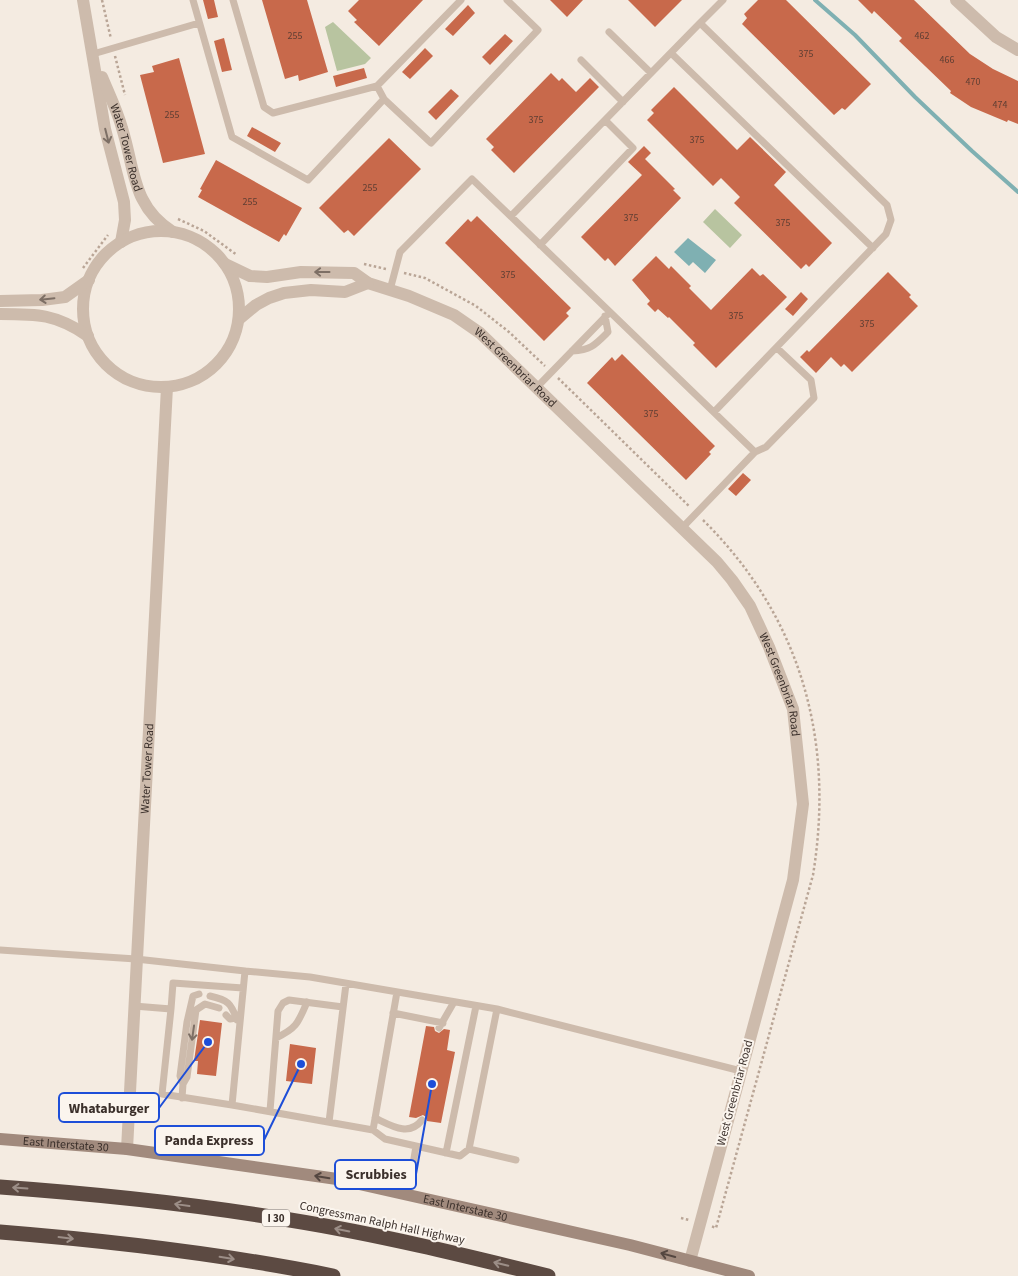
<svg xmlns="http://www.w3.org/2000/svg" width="1018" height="1276" font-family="'Source Sans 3',sans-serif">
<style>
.green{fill:#b8c4a0}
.water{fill:#7fb0b2}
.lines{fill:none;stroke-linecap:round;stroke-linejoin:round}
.stream{stroke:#7fb0b2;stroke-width:4}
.building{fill:#c8694b}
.path{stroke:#b9a596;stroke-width:2.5;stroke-dasharray:2.5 2.5;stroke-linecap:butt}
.lane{stroke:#cdbbac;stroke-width:7}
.street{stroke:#cdbbac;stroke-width:12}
.secondary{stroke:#a18a7d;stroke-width:12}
.highway{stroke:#5c4a42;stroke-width:15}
.oneway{stroke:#7d6f65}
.oneway2{stroke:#544640}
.oneway3{stroke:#9c8e87}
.labels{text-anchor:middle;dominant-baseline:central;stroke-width:4;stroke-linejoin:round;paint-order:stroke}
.number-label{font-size:10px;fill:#5e3e33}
.shield{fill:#fbf5ee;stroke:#756b66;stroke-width:1}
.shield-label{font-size:11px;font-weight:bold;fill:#3b302b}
.street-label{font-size:12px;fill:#3b302b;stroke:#fbf5ee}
.leader{fill:none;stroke:#1d4ed8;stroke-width:2}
.callout-dot{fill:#1d4ed8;stroke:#fbf5ee;stroke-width:2}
.callout{fill:#fbf5ee;stroke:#1d4ed8;stroke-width:2}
.callout-label{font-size:14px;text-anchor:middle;font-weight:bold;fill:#3b302b}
</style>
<rect width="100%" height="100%" fill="#f4ebe1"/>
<path class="green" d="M 333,22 L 371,58 L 365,64 L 337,71 L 325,27 Z
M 715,209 L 742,235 L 730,248 L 703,222 Z"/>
<path class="water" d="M 688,238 L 716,260 L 705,273 L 693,262 L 689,266 L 674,252 Z"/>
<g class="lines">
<path class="stream" d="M 815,0 L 855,35 L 915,97 L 972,151 L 1018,192"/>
</g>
<path class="building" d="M 203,0 L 214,0 L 218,17 L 208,19 Z
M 262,0 L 307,0 L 328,72 L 299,81 L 298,75 L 285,79 Z
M 359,0 L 423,0 L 379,46 L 354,22 L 357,20 L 348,11 Z
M 550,0 L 583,0 L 567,17 Z
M 628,0 L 682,0 L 655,27 Z
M 758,0 L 786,0 L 871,84 L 845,110 L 842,108 L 834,115 L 742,24 L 747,18 L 744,14 Z
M 858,0 L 914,0 L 970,54 L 993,69 L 1018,81 L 1018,124 L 1008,120 L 1007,122 L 971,107 L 950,93 L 951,91 L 899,41 L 902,38 L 874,11 L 872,14 Z
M 468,5 L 475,13 L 453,36 L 445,29 Z
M 505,34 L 513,41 L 490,65 L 482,57 Z
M 224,38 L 232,70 L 222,72 L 214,41 Z
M 425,48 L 433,56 L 410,79 L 402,72 Z
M 179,58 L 205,154 L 163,163 L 140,75 L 154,72 L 152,66 Z
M 364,68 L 367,78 L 336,87 L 333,76 Z
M 551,73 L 559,81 L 562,78 L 576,92 L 590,78 L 599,87 L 514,173 L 491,150 L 494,147 L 486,139 Z
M 674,87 L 737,150 L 750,137 L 786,172 L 774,185 L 832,243 L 809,267 L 806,264 L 801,269 L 734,203 L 740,197 L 721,178 L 713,186 L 647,120 L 654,113 L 651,110 Z
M 451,89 L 459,96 L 436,120 L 428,112 Z
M 252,127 L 281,143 L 275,152 L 247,136 Z
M 389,138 L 421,169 L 354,236 L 348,230 L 344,233 L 319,208 Z
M 644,146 L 651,153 L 645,159 L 675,189 L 673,190 L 681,198 L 615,266 L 608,258 L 605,261 L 581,237 L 642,175 L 628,162 Z
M 216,160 L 302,208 L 286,236 L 284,234 L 279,242 L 198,197 L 202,190 L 200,189 Z
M 477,216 L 571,308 L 566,313 L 569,316 L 544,341 L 445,243 L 468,219 L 471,222 Z
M 656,256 L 669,269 L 671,266 L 691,286 L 689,288 L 711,310 L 752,268 L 760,276 L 763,274 L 787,297 L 716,368 L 693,345 L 695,343 L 669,317 L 668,318 L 658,309 L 655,312 L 647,304 L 650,301 L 632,280 Z
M 888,272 L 911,295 L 909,297 L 918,306 L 852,372 L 844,364 L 841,367 L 831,357 L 816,373 L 800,357 L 807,350 L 809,352 Z
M 801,292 L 808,299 L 793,316 L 785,309 Z
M 622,354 L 715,446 L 709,452 L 711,454 L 686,480 L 587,383 L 612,357 L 615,361 Z
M 743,473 L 751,480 L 736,496 L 728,489 Z
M 200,1020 L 222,1023 L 216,1076 L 197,1074 L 198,1061 L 194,1061 Z
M 426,1026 L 434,1027 L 435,1031 L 439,1033 L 444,1029 L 450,1030 L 447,1050 L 455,1052 L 441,1123 L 427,1121 L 426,1117 L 423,1115 L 416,1118 L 409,1117 Z
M 290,1044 L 316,1048 L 312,1084 L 286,1081 Z"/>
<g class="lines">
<path class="path" d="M 102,0 L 111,39
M 115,56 L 125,95
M 178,219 L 204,231 L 237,255
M 364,264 L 386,269
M 83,268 L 108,235
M 404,273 L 425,278 L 476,306 L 509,332 L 545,366
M 558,378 L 690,507
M 703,520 C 801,617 835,740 813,875 L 716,1228 L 711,1226
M 681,1218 L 689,1220"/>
<path class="lane" d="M 193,0 L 232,137 L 308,180 L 384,99 L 431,143 L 538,30 L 507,0
M 233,0 L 264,107 L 273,113 L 377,86 L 384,99
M 700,23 L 723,0
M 609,32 L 651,73
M 671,53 L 873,248
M 93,54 L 199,23
M 581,60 L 623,102
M 377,86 L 461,0
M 511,216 L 700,23 L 887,205 L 891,220 L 886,234 L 714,412
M 540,245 L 633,148 L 605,120
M 390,290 L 400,252 L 472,179 L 610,312 L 537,387
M 610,312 L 755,452 L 682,528
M 572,351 C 591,350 595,345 608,332 L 605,316
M 755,452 L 766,447 L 814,398 L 811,380 L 777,348
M 0,950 L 136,959 L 245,971 L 232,1105 L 162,1094 L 171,1009 L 134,1006
M 245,971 L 310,977 L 497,1009 L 741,1071
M 210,996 C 228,1000 231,1003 237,1020
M 171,1009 L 173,983 L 243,988
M 393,1013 L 443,1023
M 226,1015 L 230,1019 L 236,1018
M 439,1028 L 454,1002
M 276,1038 C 297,1028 298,1023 307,1002
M 183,1084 L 180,1076 L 187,1022 L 193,996 L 199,994
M 182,1098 L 183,1084 L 187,1077 L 196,1010 L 205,1004 L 219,1008
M 232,1105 L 373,1130 L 385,1139 L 460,1156 L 469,1149 L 516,1160
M 270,1111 L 278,1011 L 283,1003 L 289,1000 L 343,1007
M 375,1118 C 392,1126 409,1137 422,1120
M 329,1122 L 346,984
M 373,1130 L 397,992
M 469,1149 L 497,1009
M 446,1153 L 476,1006
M 408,1195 L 416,1146"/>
<g class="street">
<path d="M 83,0 L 105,129 L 124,202 L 125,220 L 121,242"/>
<path d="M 956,0 L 996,37 L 1018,50"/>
<path id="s1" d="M 102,77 C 109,94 117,110 122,128 C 135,169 132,207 173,232"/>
<circle cx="161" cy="309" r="78"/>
<path id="s2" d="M 225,264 L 250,276 L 267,277 L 301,272 L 354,273 L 368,283 L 409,296 L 454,315 L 480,333 L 717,562 L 732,580 L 750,606 L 769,647 L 793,709 L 803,804 L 793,880 L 690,1261"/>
<path d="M 0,301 L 42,300 L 65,297 L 89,280"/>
<path d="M 0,314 C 38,314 56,314 88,336"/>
<path d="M 239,319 L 256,305 L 269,298 L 284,293 L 311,290 L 345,292 L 368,283"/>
<path id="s3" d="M 127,1149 L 167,387"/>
</g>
<path class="secondary" id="s4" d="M 0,1139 L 127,1149 L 337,1179 L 630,1245 L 749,1276"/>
<path class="highway" d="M 0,1187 C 97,1194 194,1204 290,1220 C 377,1234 463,1255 548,1276
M 0,1232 C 112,1241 224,1254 333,1276"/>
</g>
<defs><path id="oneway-shaft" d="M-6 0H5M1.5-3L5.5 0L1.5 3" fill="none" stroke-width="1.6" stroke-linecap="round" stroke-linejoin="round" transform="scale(1.25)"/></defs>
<g class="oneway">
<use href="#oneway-shaft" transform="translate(107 136) rotate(76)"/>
<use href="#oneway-shaft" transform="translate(322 272) rotate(180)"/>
<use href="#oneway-shaft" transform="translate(47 299) rotate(174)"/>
<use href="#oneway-shaft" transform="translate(193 1033) rotate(98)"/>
</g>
<g class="oneway2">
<use href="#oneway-shaft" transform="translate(322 1177) rotate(-171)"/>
<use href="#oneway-shaft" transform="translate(668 1255) rotate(-165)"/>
</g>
<g class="oneway3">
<use href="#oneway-shaft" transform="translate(20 1188) rotate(-176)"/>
<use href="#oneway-shaft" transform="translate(182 1205) rotate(-172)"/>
<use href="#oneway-shaft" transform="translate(342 1230) rotate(-169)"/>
<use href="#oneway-shaft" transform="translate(66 1238) rotate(7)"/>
<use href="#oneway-shaft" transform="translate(227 1258) rotate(9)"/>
<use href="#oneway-shaft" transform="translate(501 1264) rotate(-166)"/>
</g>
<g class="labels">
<g class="number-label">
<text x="295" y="36">255</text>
<text x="922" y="36">462</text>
<text x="806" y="54">375</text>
<text x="947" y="60">466</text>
<text x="973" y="82">470</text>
<text x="1000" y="105">474</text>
<text x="172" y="115">255</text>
<text x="536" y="120">375</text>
<text x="697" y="140">375</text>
<text x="370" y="188">255</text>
<text x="250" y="202">255</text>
<text x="631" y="218">375</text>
<text x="783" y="223">375</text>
<text x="508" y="275">375</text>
<text x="736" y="316">375</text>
<text x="867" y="324">375</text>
<text x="651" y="414">375</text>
</g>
<rect class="shield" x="262" y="1209.5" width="28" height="17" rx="4"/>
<g class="shield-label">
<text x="276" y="1218">I 30</text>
</g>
<g class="street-label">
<text stroke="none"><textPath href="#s1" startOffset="75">Water Tower Road</textPath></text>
<text stroke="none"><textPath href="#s2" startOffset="322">West Greenbriar Road</textPath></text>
<text stroke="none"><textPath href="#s2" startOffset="742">West Greenbriar Road</textPath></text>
<text stroke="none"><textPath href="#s3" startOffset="381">Water Tower Road</textPath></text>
<text transform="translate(735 1093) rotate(-75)">West Greenbriar Road</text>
<text stroke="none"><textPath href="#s4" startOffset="66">East Interstate 30</textPath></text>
<text stroke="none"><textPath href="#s4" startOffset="471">East Interstate 30</textPath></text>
<text transform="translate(382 1223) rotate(12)">Congressman Ralph Hall Highway</text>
</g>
</g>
<path class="leader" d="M208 1042L159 1108M301 1064L264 1140M432 1084L416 1174"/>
<g class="callout-dot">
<circle cx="208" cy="1042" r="5"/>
<circle cx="301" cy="1064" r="5"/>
<circle cx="432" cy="1084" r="5"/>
</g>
<g class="callout">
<rect x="59" y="1093" width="100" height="29" rx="5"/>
<rect x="155" y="1126" width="109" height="29" rx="5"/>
<rect x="335" y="1160" width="81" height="29" rx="5"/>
</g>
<g class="callout-label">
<text x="109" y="1113">Whataburger</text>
<text x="209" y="1145">Panda Express</text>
<text x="376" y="1179">Scrubbies</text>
</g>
</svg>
